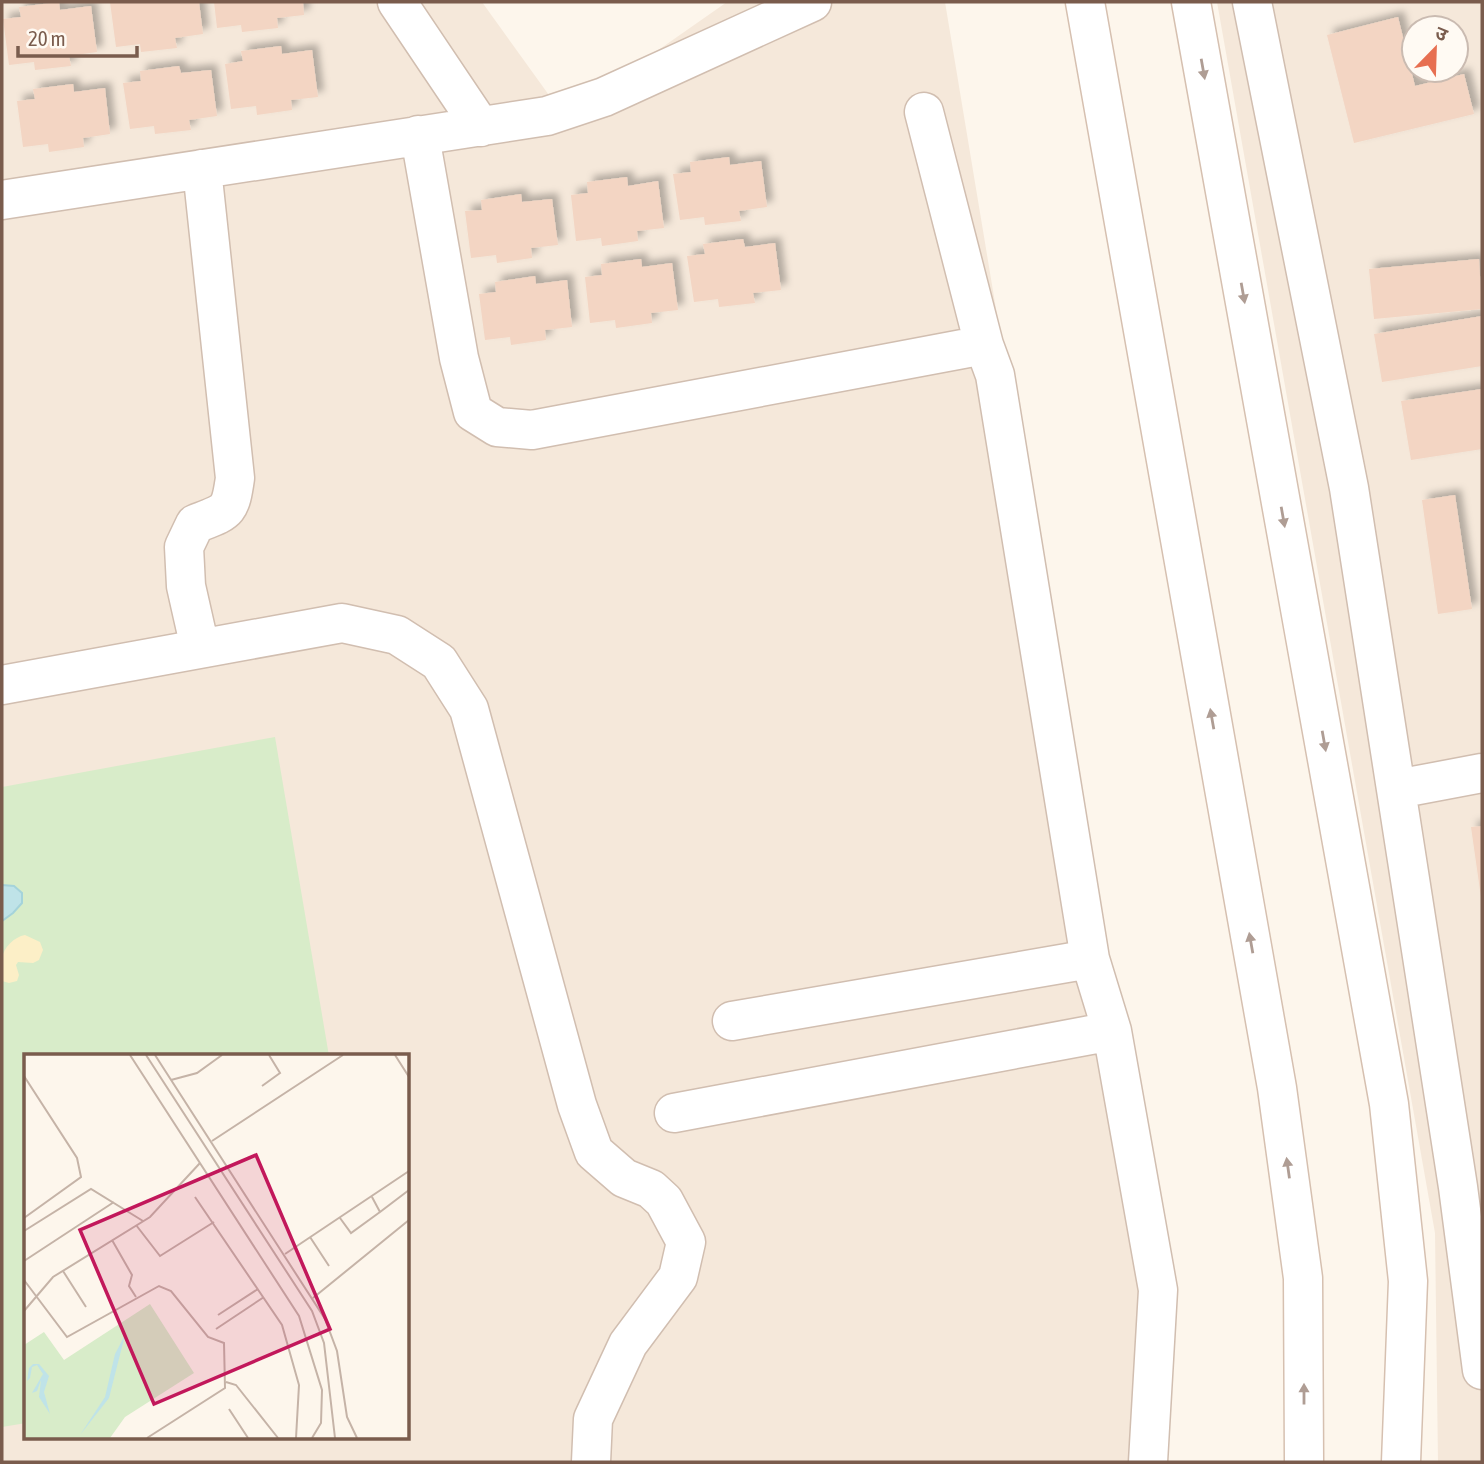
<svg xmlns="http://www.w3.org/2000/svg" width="1484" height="1464" font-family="'Asap Condensed','Noto Sans Devanagari',sans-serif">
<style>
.residential{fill:#f5e8da;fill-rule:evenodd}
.green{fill:#d8ecc9}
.sand{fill:#fcefc7}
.water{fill:#bfe3e8;stroke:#a5d3da;stroke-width:2}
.building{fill:#f3d5c3;filter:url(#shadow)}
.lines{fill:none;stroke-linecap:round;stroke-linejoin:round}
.street-casing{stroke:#d1beb0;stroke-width:41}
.secondary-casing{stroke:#d6c0b0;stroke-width:41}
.street{stroke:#fff;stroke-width:38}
.secondary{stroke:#fff;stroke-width:38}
.oneway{fill:#af9d94}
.inset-road{fill:none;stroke:#c5b3a7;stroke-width:2}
.view{fill:#c2185b;fill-opacity:0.15;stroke:#c2185b;stroke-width:3.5}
.inset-edge{fill:none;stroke:#7a5c4d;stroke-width:3.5}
</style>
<defs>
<filter id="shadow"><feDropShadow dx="6" dy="-6" stdDeviation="3.5" flood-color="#0004"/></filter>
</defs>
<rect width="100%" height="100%" fill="#fdf6ec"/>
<path class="residential" d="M 2,2 L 482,2 L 564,116 L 727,2 L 945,2 L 1000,333 L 1144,1252 L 1142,1462 L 2,1462 ZM 26,1056 L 408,1056 L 408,1438 L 26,1438 Z
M 1217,2 L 1482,2 L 1482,1462 L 1438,1462 L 1435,1233 ZM 1414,28 L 1456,28 L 1456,70 L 1414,70 Z"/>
<path class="green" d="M 275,737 L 329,1056 L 26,1056 L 26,1423 L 2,1427 L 2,787 Z"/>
<path class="sand" d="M 25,935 L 40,942 L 43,950 L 39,960 L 33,963 L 18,962 L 16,965 L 19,975 L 17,981 L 9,983 L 2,981 C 2,974 0,965 2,958 C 4,947 14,937 25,935 Z"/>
<path class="water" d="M 2,885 L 14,886 L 22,893 L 22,903 L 13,913 L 2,921 Z"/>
<path class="building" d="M 59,2 L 60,10 L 91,6 L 97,52 L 69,56 L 71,66 L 35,70 L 34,62 L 9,65 L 3,19 L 21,17 L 19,7 Z
M 110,2 L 199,2 L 203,34 L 175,38 L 177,48 L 141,52 L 140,44 L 116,47 Z
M 214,2 L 303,2 L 304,15 L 277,18 L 278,28 L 242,32 L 241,25 L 217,28 Z
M 1398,17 L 1415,86 L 1464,74 L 1474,114 L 1354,143 L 1327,35 Z
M 281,46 L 282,54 L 312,50 L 318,97 L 291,100 L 292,110 L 257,115 L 256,106 L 231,109 L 225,64 L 243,61 L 241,51 Z
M 179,66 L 181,73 L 211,70 L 217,116 L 189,120 L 191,130 L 155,134 L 154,126 L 130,129 L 123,83 L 141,81 L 140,71 Z
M 73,84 L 74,92 L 105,88 L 110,134 L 83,138 L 84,147 L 49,152 L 48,144 L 23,147 L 17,101 L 35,99 L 33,89 Z
M 729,157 L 730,165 L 761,161 L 767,207 L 739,211 L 741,221 L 705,225 L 704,217 L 680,220 L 673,174 L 691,172 L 690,162 Z
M 627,177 L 628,186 L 658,181 L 664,228 L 637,231 L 638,241 L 602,246 L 601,238 L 576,241 L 571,195 L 588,193 L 587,182 Z
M 521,194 L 522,202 L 552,199 L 558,245 L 531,248 L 532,258 L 497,263 L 496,255 L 471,258 L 465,211 L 482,210 L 481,200 Z
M 743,239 L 745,247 L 775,243 L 781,290 L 753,293 L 755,303 L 719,307 L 718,299 L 694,302 L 687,256 L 705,254 L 703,244 Z
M 641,259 L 642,267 L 672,263 L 678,310 L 651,313 L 652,323 L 616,328 L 615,320 L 590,323 L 585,277 L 602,275 L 601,264 Z
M 1479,259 L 1482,309 L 1374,319 L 1369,269 Z
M 535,276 L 536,284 L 567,280 L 572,327 L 545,330 L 546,340 L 511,345 L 510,337 L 485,340 L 479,294 L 496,292 L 495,282 Z
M 1482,316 L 1482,366 L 1382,382 L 1374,334 Z
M 1482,389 L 1482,449 L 1411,460 L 1401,401 Z
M 1455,495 L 1472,609 L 1438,614 L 1422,500 Z
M 1482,826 L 1482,897 L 1481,897 L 1471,827 Z"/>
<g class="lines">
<defs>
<path id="street" d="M 397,2 L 481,127
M 1252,2 L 1349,488 L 1458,1187 L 1482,1370
M 924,112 L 984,345 L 995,375 L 1090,959 L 1112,1031 L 1158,1290 L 1148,1462
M 418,135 L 421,142 L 459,358 L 473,412 L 497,427 L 532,430 L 984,345
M 2,200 L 547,116 L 604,97 L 812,2
M 200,648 L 186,586 L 184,547 L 195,524 C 228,511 230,513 235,478 L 202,169
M 2,685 L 342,623 L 397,635 L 439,662 L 469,709 L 577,1105 L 594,1152 L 624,1178 L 651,1189 L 664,1201 L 686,1242 L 678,1277 L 628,1344 L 593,1419 L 591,1462
M 1397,789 L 1482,773
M 732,1021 L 1090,959
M 674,1113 L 1112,1031"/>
<path id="secondary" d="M 1085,2 L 1277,1088 L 1303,1278 L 1304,1462
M 1191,2 L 1389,1104 L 1408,1281 L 1401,1462"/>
</defs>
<use href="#street" class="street-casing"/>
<use href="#secondary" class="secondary-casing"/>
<use href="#street" class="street"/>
<use href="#secondary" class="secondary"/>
</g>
<defs><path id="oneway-solid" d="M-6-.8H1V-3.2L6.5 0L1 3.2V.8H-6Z" transform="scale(1.75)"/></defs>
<g class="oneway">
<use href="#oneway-solid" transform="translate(1203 69) rotate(80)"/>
<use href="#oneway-solid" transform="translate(1243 293) rotate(80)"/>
<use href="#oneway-solid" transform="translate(1283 517) rotate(80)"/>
<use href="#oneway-solid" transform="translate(1212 719) rotate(-100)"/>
<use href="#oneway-solid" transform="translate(1324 741) rotate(80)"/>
<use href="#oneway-solid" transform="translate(1251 943) rotate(-100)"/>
<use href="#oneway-solid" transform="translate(1288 1168) rotate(-98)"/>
<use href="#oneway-solid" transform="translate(1304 1394) rotate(-90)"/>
</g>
<g transform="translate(24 1054)">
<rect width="385" height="385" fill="#fdf6ec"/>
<path d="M 126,250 L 170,319 L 101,363 L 86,384 L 0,384 L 0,291 L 20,278 L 40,306 Z" fill="#d8ecc9"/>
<path d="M 101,281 L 85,344 L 56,381 L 81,343 L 91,300 ZM 9,310 L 15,310 L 25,322 L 20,338 L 26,360 L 15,343 L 17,326 L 13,337 L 8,339 L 19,320 L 13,311 L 8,313 L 6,324 L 3,327 L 5,314 Z" fill="#bfe3e8"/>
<path class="inset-road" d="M 106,1 L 275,262 L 298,336 L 297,369 L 288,384M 122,1 L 288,257 L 300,289 L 311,384M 131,1 L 301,265 L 313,297 L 323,363 L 333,384M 371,1 L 385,23M 0,22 L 53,104 L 57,123 L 0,164M 147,26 L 173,19 L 198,1M 238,32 L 256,19 L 245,1M 188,87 L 319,1M 171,143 L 258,271 L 275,331 L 272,384M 348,143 L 356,158 L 385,136M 316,164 L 327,179 L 356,158M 112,171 L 136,202 L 190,168M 0,177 L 67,135 L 119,167M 286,183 L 305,212M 88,186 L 108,221 L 105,232 L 112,243M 261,200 L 385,117M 0,207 L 90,148M 39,217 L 62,253M 0,226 L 43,283 L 135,232 L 147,237 L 184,283 L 200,289 L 201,334 L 123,384M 289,244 L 385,166M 0,257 L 29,223 L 126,163 L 176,109M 194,261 L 234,235M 192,275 L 240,243M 202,328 L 212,331 L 254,384M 205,355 L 224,384"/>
<path class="view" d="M 232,101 L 306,275 L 130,350 L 56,176 Z"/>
<rect width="385" height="385" class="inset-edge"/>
</g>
<rect width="1484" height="1464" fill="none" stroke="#7a5c4d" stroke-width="7"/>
<g transform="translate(1435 49) rotate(23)"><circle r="33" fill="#fffaf3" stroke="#cabbb1" stroke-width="2"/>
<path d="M0-5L12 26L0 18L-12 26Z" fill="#e76f51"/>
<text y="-10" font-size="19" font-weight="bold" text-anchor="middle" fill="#7a5c4d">उ</text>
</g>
<path d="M18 46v10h119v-10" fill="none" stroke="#7a5c4d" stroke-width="3.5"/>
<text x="28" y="46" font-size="21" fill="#7a5c4d" stroke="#fffaf3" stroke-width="5" paint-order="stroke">20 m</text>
</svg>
